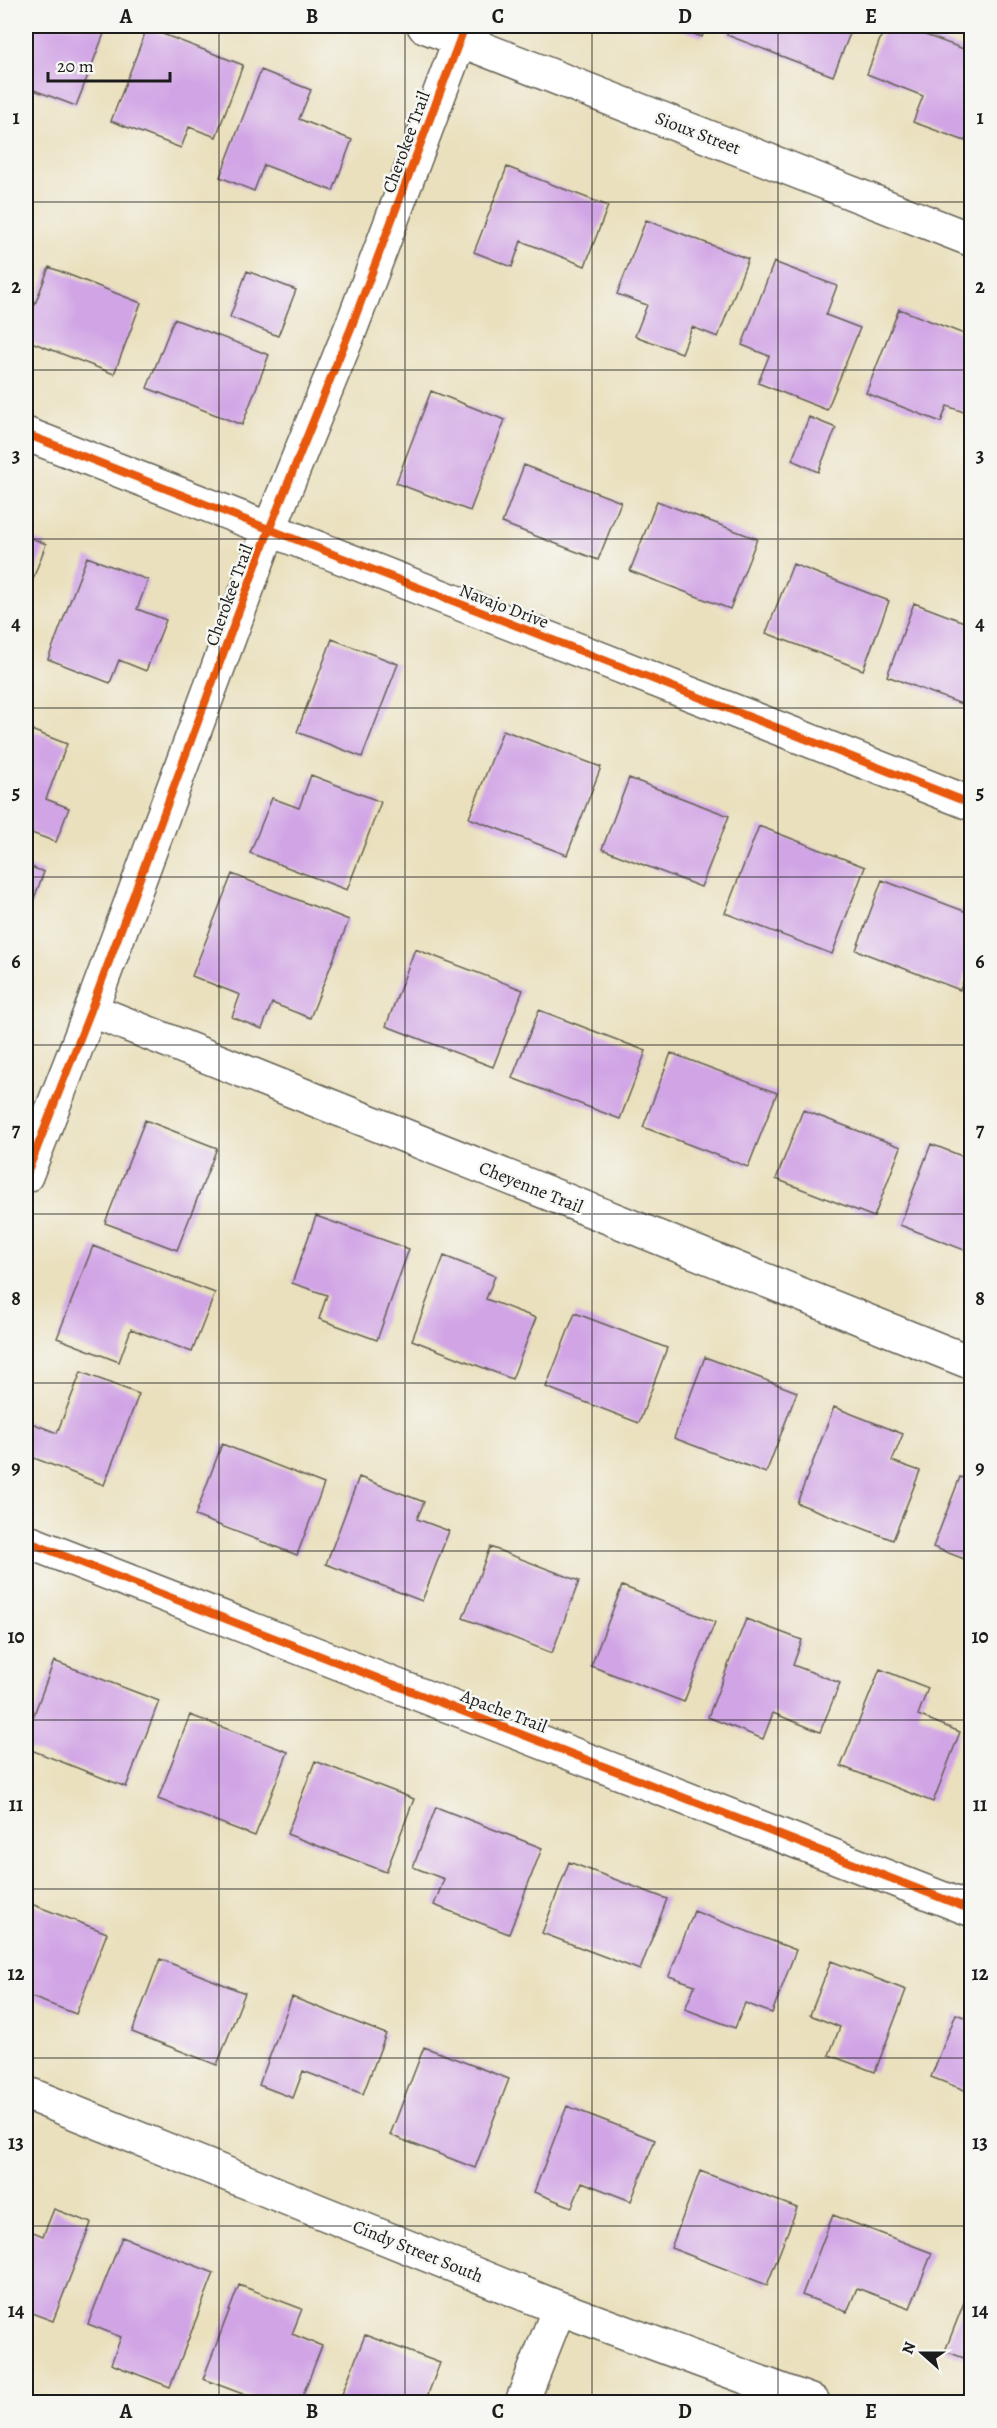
<svg xmlns="http://www.w3.org/2000/svg" width="997" height="2428" font-family="Alegreya,serif">
<style>
.building{fill:#d1a5e5}
.lines{fill:none;stroke-linecap:round;stroke-linejoin:round}
.street-casing{stroke:#646154;stroke-width:36}
.street{stroke:#fff;stroke-width:33}
.cycleway-casing{stroke:#f6f6f2;stroke-width:11}
.cycleway{stroke:#e8590c;stroke-width:8}
.grid{fill:none;stroke:#1c1c1c;stroke-width:1.5;stroke-opacity:0.55}
.labels{text-anchor:middle;dominant-baseline:central;stroke-width:5;stroke-linejoin:round;paint-order:stroke}
.street-label{font-size:18px;fill:#1c1c1c;stroke:#f6f6f2}
.neatline{fill:none;stroke:#1c1c1c;stroke-width:2}
.grid-label{font-size:20px;text-anchor:middle;font-weight:bold;fill:#1c1c1c}
</style>
<rect width="100%" height="100%" fill="#f6f6f2"/>
<filter id="ink" filterUnits="userSpaceOnUse"><feTurbulence type="fractalNoise" baseFrequency=".0167" numOctaves="2"/><feDisplacementMap in="SourceGraphic" scale="12" xChannelSelector="R" yChannelSelector="G"/><feConvolveMatrix kernelMatrix="1 2 1 2 8 2 1 2 1" color-interpolation-filters="sRGB"/></filter>
<filter id="wash" filterUnits="userSpaceOnUse"><feTurbulence type="fractalNoise" baseFrequency=".008" numOctaves="4" result="noise"/><feDisplacementMap in="SourceGraphic" scale="24" xChannelSelector="R" yChannelSelector="G"/><feGaussianBlur stdDeviation="1.35" result="paint"/><feColorMatrix in="noise" values="0 0 0 0 0 0 0 0 0 0 0 0 0 0 0 0 0 1.4 0 .05"/><feComposite in="paint" operator="in"/></filter>
<g filter="url(#wash)">
<rect width="100%" height="100%" fill="#eae0bd"/>
<g id="blocks">
<path class="building" d="M 26,26 L 107,26 L 76,106 L 26,87 Z
M 672,26 L 706,26 L 702,37 Z
M 731,26 L 853,26 L 833,76 L 727,35 Z
M 885,26 L 901,26 L 972,52 L 972,123 L 965,141 L 913,122 L 923,96 L 867,74 Z
M 147,28 L 243,65 L 216,137 L 189,127 L 181,148 L 111,121 Z
M 261,70 L 311,90 L 299,119 L 352,140 L 333,191 L 264,165 L 254,191 L 220,177 Z
M 507,167 L 608,206 L 585,266 L 521,241 L 512,267 L 474,252 Z
M 646,220 L 748,259 L 718,337 L 692,327 L 682,353 L 635,336 L 647,305 L 617,294 Z
M 774,262 L 837,286 L 826,315 L 860,328 L 827,410 L 758,383 L 769,356 L 742,345 Z
M 49,267 L 141,303 L 114,374 L 26,340 L 26,328 Z
M 247,271 L 296,290 L 278,336 L 230,317 Z
M 899,309 L 972,337 L 972,415 L 947,406 L 941,422 L 866,393 Z
M 174,319 L 269,355 L 242,425 L 147,388 Z
M 431,391 L 505,420 L 470,511 L 396,483 Z
M 809,417 L 836,428 L 818,472 L 792,460 Z
M 524,465 L 621,502 L 598,560 L 502,523 Z
M 657,501 L 757,539 L 730,609 L 630,571 Z
M 26,536 L 46,544 L 26,598 Z
M 87,557 L 148,580 L 137,609 L 166,620 L 146,671 L 119,660 L 110,683 L 48,659 Z
M 793,564 L 889,601 L 863,670 L 766,633 Z
M 914,603 L 972,625 L 972,708 L 887,676 Z
M 332,639 L 398,664 L 362,757 L 297,732 Z
M 26,728 L 67,744 L 46,799 L 69,808 L 56,842 L 26,831 Z
M 503,730 L 601,767 L 567,855 L 469,818 Z
M 311,775 L 381,802 L 347,890 L 250,853 L 272,798 L 299,808 Z
M 629,778 L 729,816 L 701,887 L 602,849 Z
M 759,826 L 865,867 L 832,954 L 725,913 Z
M 26,865 L 44,872 L 26,920 Z
M 232,874 L 349,920 L 310,1018 L 272,1003 L 262,1029 L 232,1017 L 240,995 L 192,976 Z
M 882,880 L 972,914 L 972,959 L 960,990 L 856,950 Z
M 415,949 L 523,990 L 493,1067 L 386,1026 Z
M 539,1010 L 646,1051 L 620,1119 L 512,1078 Z
M 671,1053 L 777,1093 L 748,1167 L 643,1127 Z
M 803,1110 L 901,1147 L 874,1217 L 776,1179 Z
M 145,1120 L 217,1148 L 177,1250 L 105,1223 Z
M 931,1144 L 972,1160 L 972,1253 L 900,1225 Z
M 316,1216 L 409,1249 L 377,1340 L 319,1319 L 327,1295 L 292,1283 Z
M 93,1246 L 215,1293 L 192,1352 L 131,1329 L 119,1362 L 57,1338 Z
M 444,1256 L 495,1276 L 486,1299 L 536,1318 L 512,1379 L 412,1340 Z
M 575,1313 L 667,1348 L 639,1423 L 546,1387 Z
M 705,1357 L 797,1392 L 766,1473 L 674,1438 Z
M 81,1372 L 139,1394 L 104,1485 L 26,1455 L 27,1421 L 57,1433 Z
M 834,1407 L 903,1434 L 892,1461 L 920,1471 L 893,1540 L 797,1503 Z
M 222,1444 L 324,1484 L 297,1555 L 195,1516 Z
M 359,1477 L 424,1502 L 417,1519 L 449,1531 L 422,1601 L 326,1564 Z
M 960,1477 L 972,1481 L 972,1562 L 933,1547 Z
M 490,1547 L 579,1581 L 552,1653 L 463,1618 Z
M 622,1586 L 715,1622 L 684,1702 L 591,1666 Z
M 746,1619 L 802,1640 L 793,1665 L 840,1683 L 820,1732 L 773,1713 L 763,1739 L 708,1717 Z
M 54,1661 L 159,1701 L 126,1787 L 26,1748 L 26,1736 Z
M 880,1669 L 928,1688 L 918,1715 L 960,1732 L 933,1802 L 841,1766 Z
M 190,1715 L 288,1752 L 255,1836 L 158,1799 Z
M 315,1761 L 414,1799 L 386,1872 L 287,1834 Z
M 436,1807 L 542,1848 L 509,1934 L 434,1905 L 444,1879 L 413,1867 Z
M 569,1862 L 667,1899 L 640,1970 L 542,1933 Z
M 26,1902 L 107,1933 L 76,2014 L 26,1995 Z
M 694,1911 L 796,1950 L 772,2013 L 745,2003 L 735,2028 L 685,2009 L 695,1985 L 669,1976 Z
M 160,1959 L 245,1993 L 217,2065 L 132,2032 Z
M 831,1961 L 906,1990 L 875,2072 L 829,2055 L 840,2027 L 810,2015 Z
M 292,1997 L 386,2034 L 363,2094 L 303,2071 L 293,2098 L 259,2085 Z
M 956,2014 L 972,2020 L 972,2093 L 931,2077 Z
M 424,2047 L 509,2079 L 475,2168 L 390,2135 Z
M 567,2106 L 655,2140 L 631,2201 L 582,2182 L 572,2207 L 534,2192 Z
M 700,2171 L 797,2208 L 767,2285 L 671,2248 Z
M 54,2209 L 91,2223 L 53,2321 L 26,2311 L 26,2229 L 43,2236 Z
M 833,2215 L 932,2253 L 910,2308 L 857,2288 L 847,2312 L 802,2295 Z
M 122,2237 L 214,2273 L 170,2387 L 111,2364 L 121,2337 L 88,2324 Z
M 972,2282 L 972,2361 L 945,2351 Z
M 239,2285 L 302,2309 L 292,2334 L 322,2346 L 300,2402 L 264,2402 L 203,2379 Z
M 365,2335 L 440,2363 L 425,2402 L 339,2402 Z"/>
</g>
</g>
<g filter="url(#ink)">
<use href="#blocks" fill-opacity="0" stroke="#646154" stroke-width="1.5"/>
<g class="lines">
<defs>
<path id="street" d="M 424,26 L 972,240
M 26,434 L 972,804
M 91,1010 L 972,1363
M 26,1176 L 91,1010 L 269,530 L 351,328 L 465,26
M 26,1541 L 972,1910
M 26,2093 L 559,2308 L 813,2402
M 522,2402 L 559,2308"/>
</defs>
<use href="#street" class="street-casing"/>
<use href="#street" class="street"/>
<defs>
<path id="cycleway" d="M 26,434 L 972,804
M 26,1176 L 91,1010 L 269,530 L 351,328 L 465,26
M 26,1541 L 972,1910"/>
</defs>
<use href="#cycleway" class="cycleway-casing"/>
<use href="#cycleway" class="cycleway"/>
</g>
</g>
<path class="grid" d="M 219,26 L 219,2402M 405,26 L 405,2402M 592,26 L 592,2402M 778,26 L 778,2402M 26,202 L 972,202M 26,370 L 972,370M 26,539 L 972,539M 26,708 L 972,708M 26,877 L 972,877M 26,1045 L 972,1045M 26,1214 L 972,1214M 26,1383 L 972,1383M 26,1551 L 972,1551M 26,1720 L 972,1720M 26,1889 L 972,1889M 26,2058 L 972,2058M 26,2226 L 972,2226"/>
<g class="labels">
<g class="street-label">
<text transform="translate(698 133) rotate(21)">Sioux Street</text>
<text transform="translate(406 142) rotate(-70)">Cherokee Trail</text>
<text transform="translate(229 595) rotate(-70)">Cherokee Trail</text>
<text transform="translate(504 606) rotate(21)">Navajo Drive</text>
<text transform="translate(531 1187) rotate(22)">Cheyenne Trail</text>
<text transform="translate(504 1711) rotate(21)">Apache Trail</text>
<text transform="translate(418 2251) rotate(22)">Cindy Street South</text>
</g>
</g>
<rect width="997" height="2428" fill="none" stroke="#f6f6f2" stroke-width="66"/>
<g transform="translate(922 2353) rotate(291)" stroke="#f6f6f2" stroke-width="4.5" paint-order="stroke">
<path d="M0-4.5L10 22L0 15L-10 22Z" fill="#1c1c1c"/>
<text y="-9" font-size="16" font-weight="bold" text-anchor="middle" fill="#1c1c1c">N</text>
</g>
<path d="M48 72v9h122v-9" fill="none" stroke="#1c1c1c" stroke-width="3"/>
<text x="57" y="72" font-size="18" fill="#1c1c1c" stroke="#f6f6f2" stroke-width="4.5" paint-order="stroke">20 m</text>
<rect x="33" y="33" width="931" height="2362" class="neatline"/>
<g class="grid-label">
<text x="126" y="23">A</text>
<text x="312" y="23">B</text>
<text x="498" y="23">C</text>
<text x="685" y="23">D</text>
<text x="871" y="23">E</text>
<text x="16" y="124">1</text>
<text x="980" y="124">1</text>
<text x="16" y="293">2</text>
<text x="980" y="293">2</text>
<text x="16" y="462">3</text>
<text x="980" y="462">3</text>
<text x="16" y="630">4</text>
<text x="980" y="630">4</text>
<text x="16" y="799">5</text>
<text x="980" y="799">5</text>
<text x="16" y="968">6</text>
<text x="980" y="968">6</text>
<text x="16" y="1136">7</text>
<text x="980" y="1136">7</text>
<text x="16" y="1305">8</text>
<text x="980" y="1305">8</text>
<text x="16" y="1474">9</text>
<text x="980" y="1474">9</text>
<text x="16" y="1643">10</text>
<text x="980" y="1643">10</text>
<text x="16" y="1811">11</text>
<text x="980" y="1811">11</text>
<text x="16" y="1980">12</text>
<text x="980" y="1980">12</text>
<text x="16" y="2149">13</text>
<text x="980" y="2149">13</text>
<text x="16" y="2317">14</text>
<text x="980" y="2317">14</text>
<text x="126" y="2418">A</text>
<text x="312" y="2418">B</text>
<text x="498" y="2418">C</text>
<text x="685" y="2418">D</text>
<text x="871" y="2418">E</text>
</g>
</svg>
